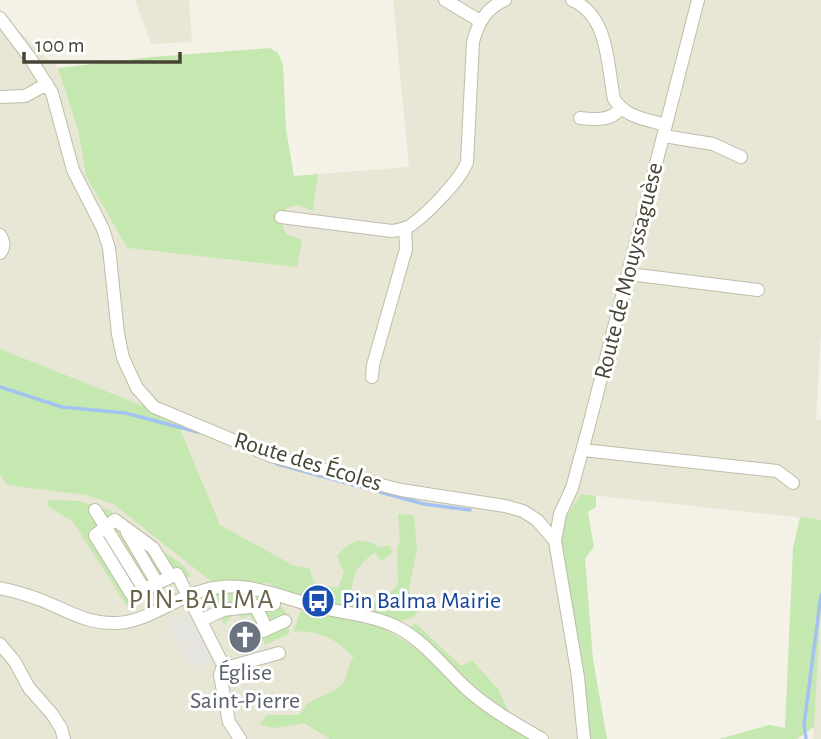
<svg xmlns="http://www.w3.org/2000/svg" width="821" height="739" font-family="'Alegreya Sans',sans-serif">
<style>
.residential{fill:#e8e6d5}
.green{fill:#c4e8b0}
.parking{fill:#e5e4df}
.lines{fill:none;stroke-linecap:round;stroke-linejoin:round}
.stream{stroke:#a3c2f1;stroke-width:3.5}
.minor-casing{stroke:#bfbcaa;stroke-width:14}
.minor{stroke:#fff;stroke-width:12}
.labels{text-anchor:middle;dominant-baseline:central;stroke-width:6;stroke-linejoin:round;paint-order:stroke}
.street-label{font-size:24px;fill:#474436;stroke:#fff}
.transit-label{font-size:24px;fill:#164399;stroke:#fff;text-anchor:start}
.worship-label{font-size:24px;fill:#5b616d;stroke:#fff}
.quarter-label{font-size:28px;letter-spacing:2px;fill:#6a644d;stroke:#fff}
</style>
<rect width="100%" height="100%" fill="#f4f2e7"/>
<path class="residential" d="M 135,0 L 189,0 L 192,42 L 151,44 Z
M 393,0 L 821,0 L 821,332 L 816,419 L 821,420 L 821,520 L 581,494 L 581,739 L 0,739 L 0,9 L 12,25 L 58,68 L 78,130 L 86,176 L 127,248 L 297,267 L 283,228 L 283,215 L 287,208 L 299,205 L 313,211 L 318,174 L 409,167 Z
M 821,604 L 821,739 L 813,739 Z"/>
<path class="green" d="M 270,48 L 278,53 L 283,64 L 286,129 L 294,176 L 318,174 L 313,211 L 298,205 L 287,208 C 281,218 281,224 286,234 L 302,240 L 297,267 L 127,248 L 86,176 L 78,130 L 58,68 L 152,57 Z
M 0,349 L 176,419 L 220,525 L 294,566 L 309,568 L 314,583 L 338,588 L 344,573 L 337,556 C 353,539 359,536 380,547 L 389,545 L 393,552 L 381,561 L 375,552 C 358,565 351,575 352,596 L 381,604 L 382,593 L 390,593 L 398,584 L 397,547 L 400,542 L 398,514 L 414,515 L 417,548 L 409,590 L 413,601 L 423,603 L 414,617 L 397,622 L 353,612 L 353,621 L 383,628 L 424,653 L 410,628 L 415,623 L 461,666 L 472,660 L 498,689 L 518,731 L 529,739 L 330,739 L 304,723 L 274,728 L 259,724 L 267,715 L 299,715 L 308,703 L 337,689 L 344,682 L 352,658 L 355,659 C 338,640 319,629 293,632 L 301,610 L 315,612 L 268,583 L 216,585 L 113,504 L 86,495 L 7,485 L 0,475 Z
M 581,494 L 596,496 L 596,507 L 588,512 L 594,547 L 585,558 L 593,659 L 607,739 L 581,739 L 553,537 Z
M 48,500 L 80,501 L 109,510 L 185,567 L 191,576 L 127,606 L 73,522 L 48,506 Z
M 800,517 L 821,520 L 821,604 L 814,727 L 797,739 L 719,739 L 769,725 L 785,728 L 793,548 Z
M 236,592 C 266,595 290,597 289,634 L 265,645 L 250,615 L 243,618 L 236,613 L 224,624 L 212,601 L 212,596 L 216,593 Z"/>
<path class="parking" d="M 188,613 L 211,659 L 190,669 L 167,623 Z"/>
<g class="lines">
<path class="stream" d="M 0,387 L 62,407 L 125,413 L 198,432
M 277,464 L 424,504 L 470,510
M 806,739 L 804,725 L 821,595"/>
<defs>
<path id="minor" d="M 445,0 L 480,21
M 572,0 C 609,16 607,64 614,99 C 626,118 646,119 666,125
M 0,18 L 30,58 L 52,93 L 73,170 L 103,229 L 109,248 L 118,334 L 123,358 L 137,388 L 154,407 L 271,456 L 401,490 L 505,506 L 523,511 L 537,520 L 555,541 L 578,677 L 584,739
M 0,97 L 25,96 L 47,84
M 580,118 C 595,119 609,122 620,109
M 664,136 L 713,144 L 741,157
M 281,217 L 392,231 C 397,230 403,229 408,227 C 424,217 461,180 467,162 L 473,42 C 478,23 486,8 505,0
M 0,235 C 4,241 5,247 0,253
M 629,274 L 758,290
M 372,377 L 373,365 L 406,249 L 405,228
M 583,450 L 777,471 L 793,483
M 95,510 L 144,589
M 127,532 L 157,583
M 555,541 L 560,514 L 572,488 L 588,429 L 698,0
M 171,577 L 153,548 L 115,520 L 95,535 L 132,595 L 177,574 L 221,661 L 229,667 L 279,653
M 0,588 C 14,591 28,595 41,600 C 66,610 87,624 116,623 C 148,622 174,598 205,590 C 245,579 279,597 318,607 C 343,613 371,615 395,626 C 424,640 444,668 467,689 C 489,709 516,724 542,739
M 255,606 L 263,621 L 263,631 L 285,621
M 202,620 L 223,610 L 274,604
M 0,644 L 15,662 L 29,688 L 52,714 L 61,728 L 64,739
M 224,663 L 220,675 L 229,722 L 240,739"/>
</defs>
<use href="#minor" class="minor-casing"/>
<use href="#minor" class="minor"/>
</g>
<defs>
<symbol id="bus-disc" viewBox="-11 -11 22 22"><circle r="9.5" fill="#1a4fb4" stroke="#fff"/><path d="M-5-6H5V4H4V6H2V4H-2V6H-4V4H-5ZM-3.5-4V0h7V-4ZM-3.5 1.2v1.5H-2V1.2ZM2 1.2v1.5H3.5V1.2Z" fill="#fff"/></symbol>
<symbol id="church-disc" viewBox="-11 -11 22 22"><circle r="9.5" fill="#6b7280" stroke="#fff"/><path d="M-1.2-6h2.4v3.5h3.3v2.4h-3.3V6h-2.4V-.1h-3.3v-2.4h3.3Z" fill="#fff"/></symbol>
</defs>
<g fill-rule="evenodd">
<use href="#bus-disc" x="299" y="582" width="38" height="38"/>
<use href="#church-disc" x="226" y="618" width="38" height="38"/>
</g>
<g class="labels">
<g class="street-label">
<text transform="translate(629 271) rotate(-76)">Route de Mouyssaguèse</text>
<text transform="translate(308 462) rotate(17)">Route des Écoles</text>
</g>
<g class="transit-label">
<text x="342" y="601">Pin Balma Mairie</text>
</g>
<g class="worship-label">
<text x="245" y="673">Église<tspan x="245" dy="28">Saint-Pierre</tspan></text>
</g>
<g class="quarter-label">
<text x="202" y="600">PIN-BALMA</text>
</g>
</g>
<path d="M24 52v10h156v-10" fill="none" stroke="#474436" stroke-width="3.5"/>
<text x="35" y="52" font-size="21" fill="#474436" stroke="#ffffff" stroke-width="5" paint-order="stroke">100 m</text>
</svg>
